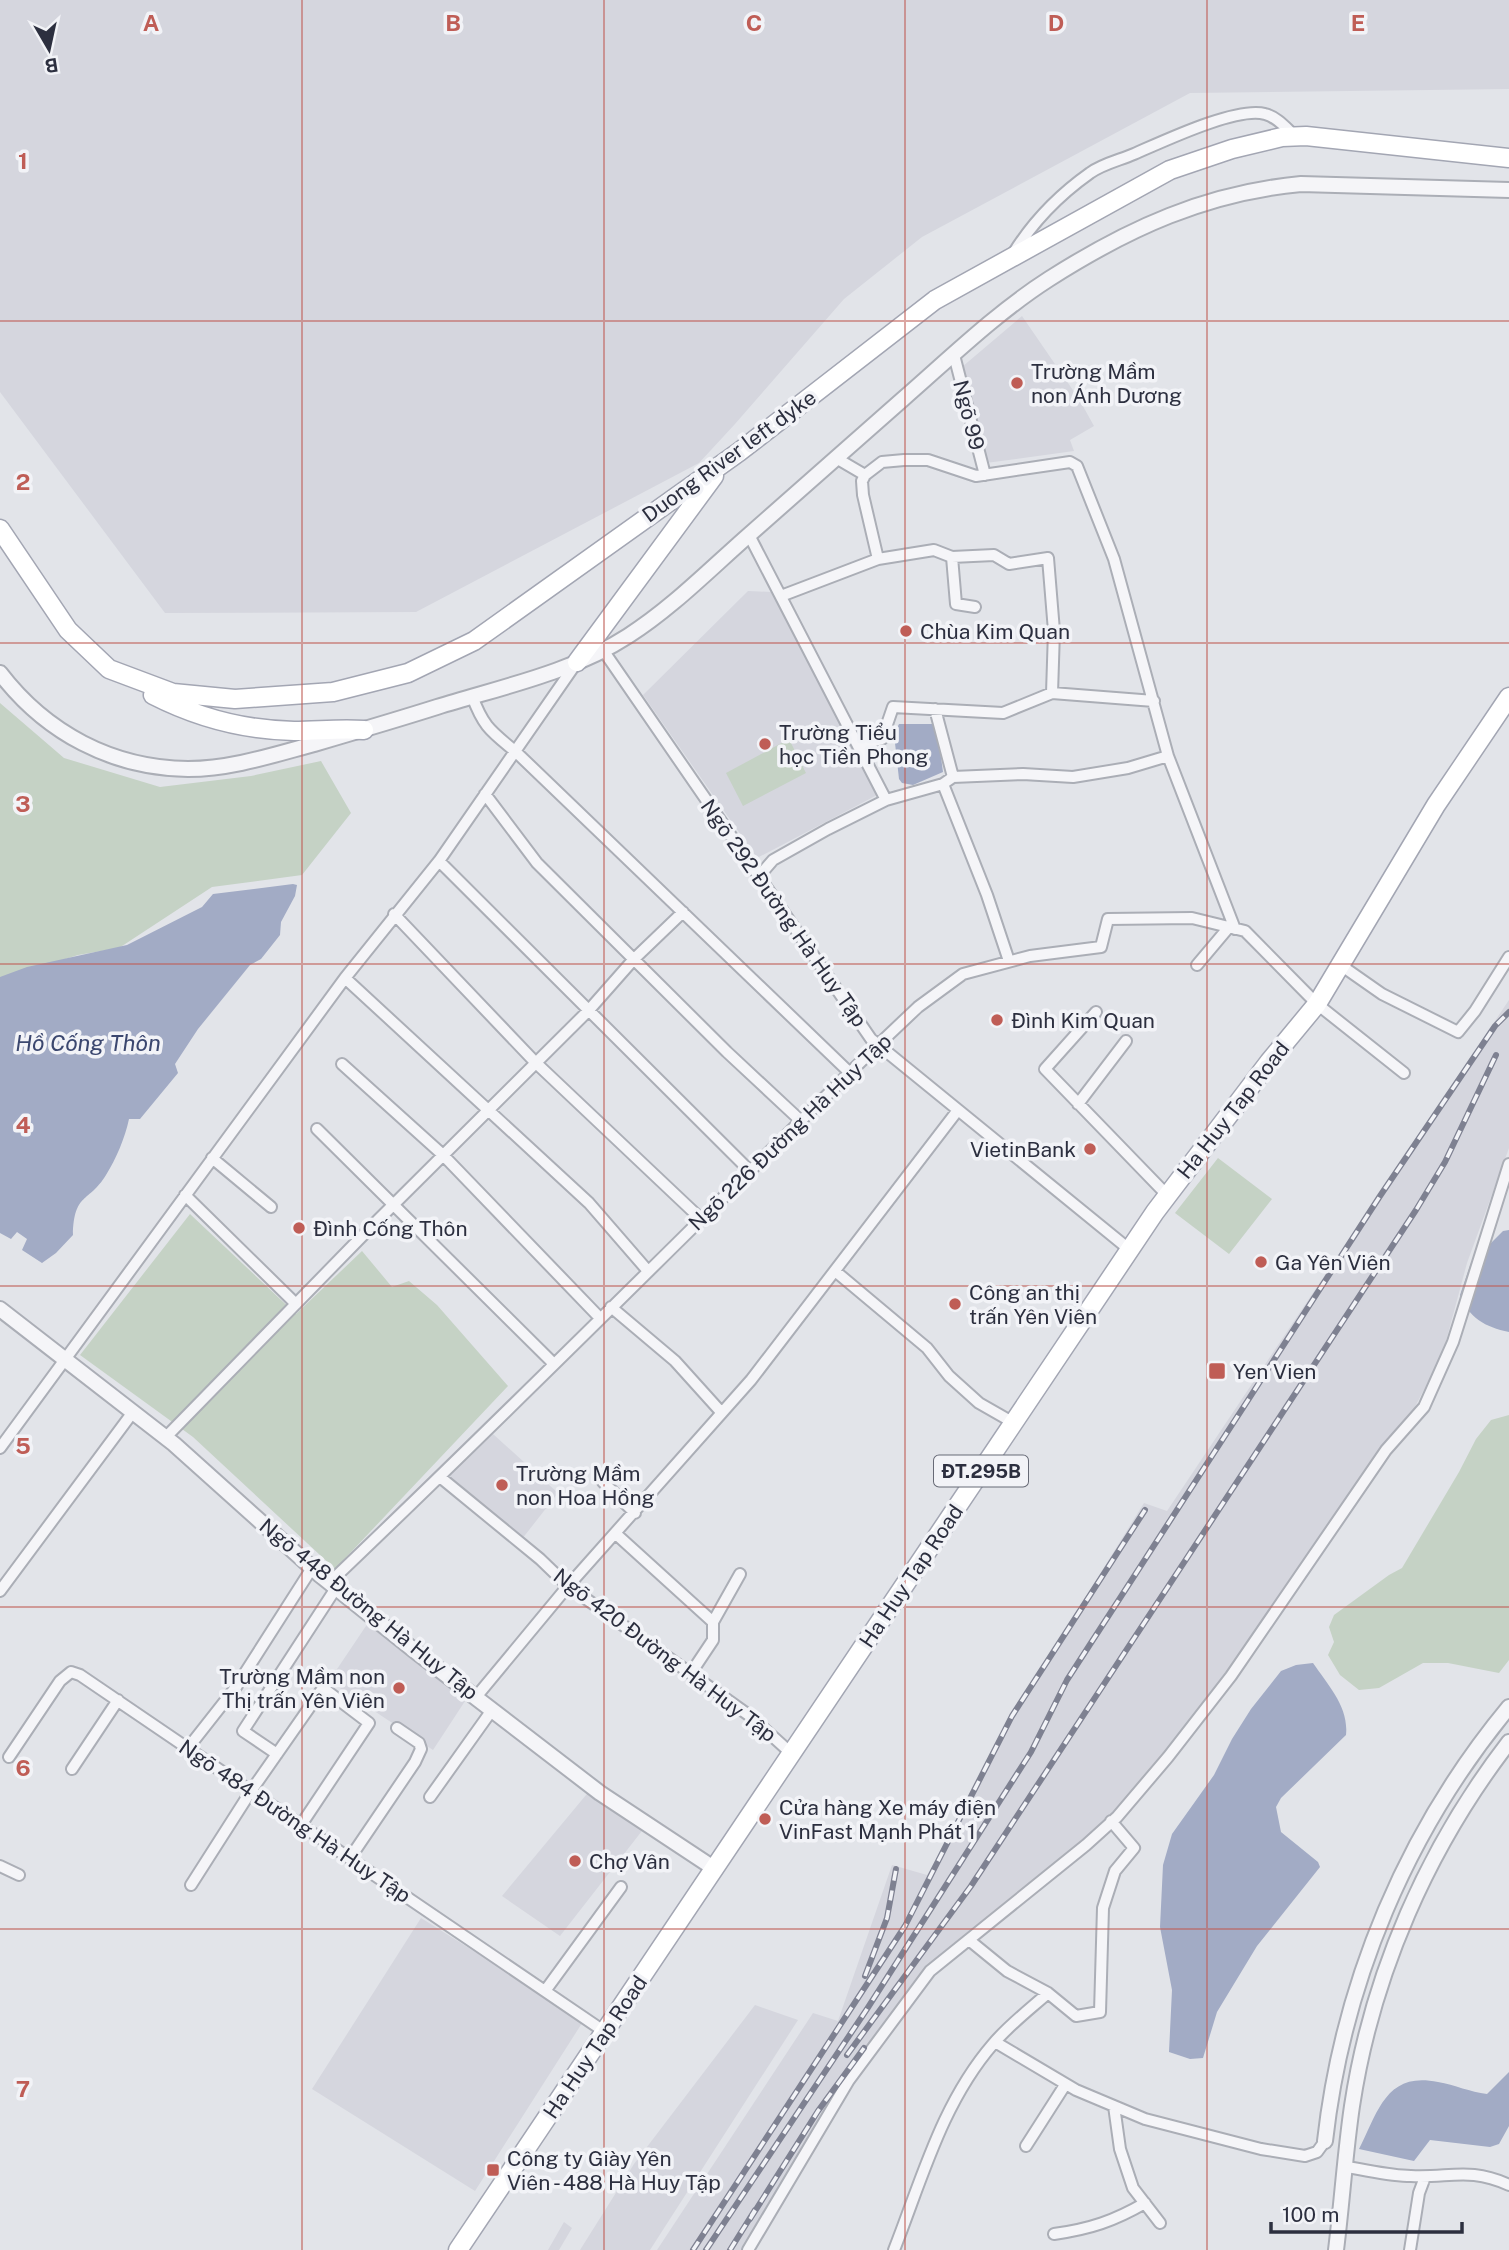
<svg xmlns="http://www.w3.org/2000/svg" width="1509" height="2250" font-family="'Public Sans',sans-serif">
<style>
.built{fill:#d5d6de}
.green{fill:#c5d2c5}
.water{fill:#a2abc5}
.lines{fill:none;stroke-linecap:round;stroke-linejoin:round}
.minor-casing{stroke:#abaeb6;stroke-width:14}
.tertiary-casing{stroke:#abaeb6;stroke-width:18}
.primary-casing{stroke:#a3a6b3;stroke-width:21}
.minor{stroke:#f5f5f8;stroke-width:10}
.tertiary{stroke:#f5f5f8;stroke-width:14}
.primary{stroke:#fff;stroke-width:18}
.rail-casing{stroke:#7e8191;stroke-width:6}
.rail{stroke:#f2f3f7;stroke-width:3.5;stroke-dasharray:10;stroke-linecap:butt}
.grid{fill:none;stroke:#bf5d56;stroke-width:2;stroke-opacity:0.55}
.poi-dot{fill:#bf5d56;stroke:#f2f3f7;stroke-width:2.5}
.labels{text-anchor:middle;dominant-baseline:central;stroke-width:7;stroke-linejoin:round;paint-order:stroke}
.shield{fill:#f2f3f7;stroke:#676a76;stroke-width:2}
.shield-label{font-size:19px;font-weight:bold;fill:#2c2f3f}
.poi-label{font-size:21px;fill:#2c2f3f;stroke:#f2f3f7;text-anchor:start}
.street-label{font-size:21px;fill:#2c2f3f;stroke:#f2f3f7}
.water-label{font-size:23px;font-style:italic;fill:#3b476f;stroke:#f2f3f7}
.grid-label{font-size:23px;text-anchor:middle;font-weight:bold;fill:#bf5d56;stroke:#f2f3f7;stroke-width:7;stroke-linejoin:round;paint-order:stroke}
</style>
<rect width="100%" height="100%" fill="#e2e4e9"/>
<path class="built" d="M 0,0 L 1509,0 L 1509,89 L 1190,93 L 922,237 L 844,299 L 735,424 L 699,463 L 416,612 L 165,613 L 0,392 Z
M 1022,316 L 1079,399 L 1094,426 L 1070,440 L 1074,451 L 986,463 L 962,367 Z
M 748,591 L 771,592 L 879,794 L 757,858 L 643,695 Z
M 1509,1000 L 1509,1148 L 1467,1263 L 1442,1356 L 1410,1416 L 1382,1445 L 1227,1673 L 1157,1764 L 1113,1817 L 926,1975 L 855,2064 L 744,2250 L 657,2250 L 813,2013 L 838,2021 L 892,1865 L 927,1875 L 942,1851 L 1003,1730 L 1144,1503 L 1167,1511 Z
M 493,1434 L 558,1493 L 522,1539 L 445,1477 Z
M 370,1620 L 469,1695 L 433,1750 L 329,1681 Z
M 591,1789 L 645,1827 L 560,1936 L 502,1896 Z
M 421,1918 L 584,2020 L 475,2191 L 312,2089 Z
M 755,2005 L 798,2020 L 650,2250 L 580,2250 L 634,2164 Z
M 564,2222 L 572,2228 L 559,2250 L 548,2250 Z"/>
<path class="green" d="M 0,703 L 64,758 L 160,787 L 251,776 L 321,761 L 351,813 L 302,875 L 212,887 L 119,948 L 78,955 L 0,980 Z
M 789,739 L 806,773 L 743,806 L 726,773 Z
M 1218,1158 L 1272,1199 L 1229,1254 L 1175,1213 Z
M 190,1214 L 296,1314 L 362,1251 L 392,1287 L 409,1281 L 437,1305 L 508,1386 L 335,1569 L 193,1437 L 80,1355 Z
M 1509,1415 L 1509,1660 L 1499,1673 L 1448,1663 L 1423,1663 L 1379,1688 L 1359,1690 L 1340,1675 L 1328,1655 L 1334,1642 L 1329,1627 L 1334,1615 L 1389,1575 L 1402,1568 L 1459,1472 L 1476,1439 L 1491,1420 Z"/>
<path class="water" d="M 899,724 L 934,724 L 937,728 L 943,772 L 913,785 L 902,783 L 899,779 L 894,734 Z
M 293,884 L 297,885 L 295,896 L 281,922 L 280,935 L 261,959 L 250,965 L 198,1029 L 175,1064 L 178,1073 L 140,1119 L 129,1119 C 125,1138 116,1159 106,1175 C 89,1203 74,1192 73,1235 L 56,1253 L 42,1263 L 22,1250 L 27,1239 L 17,1232 L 11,1239 L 0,1233 L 0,977 L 27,967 L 127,945 L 202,907 L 213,894 Z
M 1509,1230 L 1509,1332 C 1485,1327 1469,1318 1460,1295 L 1471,1263 L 1503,1231 Z
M 1313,1663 C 1328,1685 1349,1707 1346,1735 L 1281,1798 L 1276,1807 L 1281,1832 L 1318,1862 L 1320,1867 L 1257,1946 L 1217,2012 L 1203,2058 L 1190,2059 L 1169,2052 L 1172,1990 L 1160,1927 L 1163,1865 L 1172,1834 L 1214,1775 L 1232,1739 L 1251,1709 L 1281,1671 L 1296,1665 Z
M 1509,2072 L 1509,2126 L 1499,2144 L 1490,2147 L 1430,2140 L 1414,2161 L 1359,2149 C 1378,2112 1386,2071 1438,2082 C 1455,2085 1470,2092 1487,2094 Z"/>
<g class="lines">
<defs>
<path id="minor" d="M 1013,254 C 1032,223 1059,195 1090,173 C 1102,164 1120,160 1134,154 C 1162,142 1237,106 1265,114 C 1277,117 1286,128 1295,136
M 954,355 L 985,475
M 836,458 L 865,475
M 749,535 L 886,800
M 952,557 L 994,555 L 1009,564 L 1048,558 L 1054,631 L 1052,693
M 878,559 L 863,495 L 862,481 L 865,475 L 882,462 L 904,460 L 928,460 L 976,476 L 1070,462 L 1077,466 L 1114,559 L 1168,756 L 1235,929
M 781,596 L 878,559 L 934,550 L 952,557 L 956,604 L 975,607
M 603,650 L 871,1039 L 1130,1250
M 472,696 C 484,728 491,731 516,752 L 850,1073
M 935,709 L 953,777
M 858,746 L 882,739 L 893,707 L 1003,713 L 1052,693 L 1154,701
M 943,784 L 987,895 L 1009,961
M 485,794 L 537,863 L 727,1052 L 801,1121
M 439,861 L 750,1171
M 760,875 L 773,860 L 828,829 L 886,800 L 943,784 L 953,777 L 1023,774 L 1073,777 L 1128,768 L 1168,756
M 394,914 L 535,1062 L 701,1219
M 1197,965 L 1229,927
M 1342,966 L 1382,994 L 1458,1032 L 1475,1011 L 1509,957
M 345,978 L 589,1203 L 648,1271
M 1096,1012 L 1045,1069 L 1167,1195
M 342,1064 L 443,1155 L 600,1318
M 1078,1104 L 1126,1041
M 317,1129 L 554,1364
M 212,1158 L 271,1207
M 185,1195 L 296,1304
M 835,1271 L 927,1348 L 949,1376 L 979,1403 L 1014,1423
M 611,1307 L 675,1361 L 721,1412
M 166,1437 L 371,1227 L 589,1010 L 634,959 L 683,912
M 0,1448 L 345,978 L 439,861 L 577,662
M 440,1477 L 540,1559 L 568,1586 L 750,1716 L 792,1754
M 603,1482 L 635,1513
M 616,1534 L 713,1622 L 713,1640 L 691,1673
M 329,1583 C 515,1406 695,1224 878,1045 L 918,1007 L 963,974 L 1030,956 L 1101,947 L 1108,919 L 1192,918 L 1245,931 L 1317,1004 L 1404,1073
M 0,1591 L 133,1412
M 713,1622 L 740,1574
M 476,1697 L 568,1586 L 751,1380 L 958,1110
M 188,1748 L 236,1687 L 312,1568
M 277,1754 L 243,1731 L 336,1588
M 9,1757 L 60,1681 L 71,1672 L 80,1675 L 605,2032
M 72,1769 L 118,1700
M 430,1797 L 492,1710
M 350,1858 L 415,1762 L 421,1749 L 419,1743 L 397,1728
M 0,1866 L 19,1875
M 191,1885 L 251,1791 L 323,1688 L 369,1723 L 301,1825
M 969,1940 L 1007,1971 L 1048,1993 L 1076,2016 L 1100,2012 L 1103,1908 L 1115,1871 L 1134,1848 L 1111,1821
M 545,1991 L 621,1887
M 995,2042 L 1076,2090 L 1145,2119 L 1261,2149 L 1305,2156 L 1317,2152 L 1325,2141
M 1114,2106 L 1120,2149 L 1133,2188 L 1160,2223
M 1026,2146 L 1065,2085
M 1346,2167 C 1367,2170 1390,2176 1411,2176 C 1450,2178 1470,2167 1509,2185
M 1054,2234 C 1090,2229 1114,2221 1145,2203
M 748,2250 L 849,2080 L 930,1971 L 1086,1845 L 1117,1817 L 1168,1757 L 1231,1676 L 1386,1450 L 1424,1407 L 1453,1342 L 1509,1164
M 894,2250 C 922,2179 942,2103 993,2044 C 1009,2025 1030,2009 1048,1993
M 1410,2250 L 1419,2193 L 1425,2177"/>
<path id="tertiary" d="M 0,673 C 46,733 112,768 188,769 C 231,769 273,755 314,744 C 355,732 396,720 437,707 C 501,687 571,673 628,636 C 672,608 710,569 750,534 C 801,489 852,444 903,399 C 950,358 996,313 1049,279 C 1129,228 1206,193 1301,184 L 1509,190
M 0,1309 L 174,1444 L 320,1575 L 415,1651 L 600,1793 L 715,1869
M 1325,2141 C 1343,1982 1407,1830 1509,1707
M 1336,2250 C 1342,2202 1345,2154 1352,2106 C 1372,1974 1428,1847 1509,1742"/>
<path id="primary" d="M 0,529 L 68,630 L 109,669 L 173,693 L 235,699 L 333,692 L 408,673 L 474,641 L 739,452 L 935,300 L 1170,170 L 1232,149 L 1282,137 L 1306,136 L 1509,158
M 577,662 L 714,476
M 153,695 C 198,718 243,730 294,731 C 317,731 340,728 364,730
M 458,2250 L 1155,1212 L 1269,1062 L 1317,1004 L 1436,805 L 1509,697"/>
</defs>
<use href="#minor" class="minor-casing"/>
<use href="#tertiary" class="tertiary-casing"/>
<use href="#primary" class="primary-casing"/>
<use href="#minor" class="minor"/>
<use href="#tertiary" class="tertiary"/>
<use href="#primary" class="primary"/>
<defs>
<path id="rail" d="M 865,1976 L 887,1918 L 896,1869
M 847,2055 L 971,1886 L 1416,1210 L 1445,1162 L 1496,1055
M 750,2219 L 818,2111 L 864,2048
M 693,2250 L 905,1926 L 1012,1716 L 1145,1510
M 706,2250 L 867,2009 L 1031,1752 L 1067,1680 L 1380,1196 L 1495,1026 L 1509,1012
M 730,2250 L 755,2210"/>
</defs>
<use href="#rail" class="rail-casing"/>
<use href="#rail" class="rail"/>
</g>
<path class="grid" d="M 302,0 L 302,2250M 604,0 L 604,2250M 905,0 L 905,2250M 1207,0 L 1207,2250M 0,321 L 1509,321M 0,643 L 1509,643M 0,964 L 1509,964M 0,1286 L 1509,1286M 0,1607 L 1509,1607M 0,1929 L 1509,1929"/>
<g class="poi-dot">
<circle cx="1017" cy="383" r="7"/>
<circle cx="906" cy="631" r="7"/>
<circle cx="765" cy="744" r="7"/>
<circle cx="997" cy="1020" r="7"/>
<circle cx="1090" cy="1149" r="7"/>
<circle cx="299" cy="1228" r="7"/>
<circle cx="1261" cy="1262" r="7"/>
<circle cx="955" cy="1304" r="7"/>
<rect x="1208" y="1362" width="18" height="18" rx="3.5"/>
<circle cx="502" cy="1485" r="7"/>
<circle cx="399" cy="1688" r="7"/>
<circle cx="765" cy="1819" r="7"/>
<circle cx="575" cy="1861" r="7"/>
<rect x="486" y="2163" width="14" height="14" rx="3.5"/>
</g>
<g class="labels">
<rect class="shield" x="934" y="1455.5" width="94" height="31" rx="5"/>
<g class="shield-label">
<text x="981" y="1471">ĐT.295B</text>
</g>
<g class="poi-label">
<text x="1031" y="371">Trường Mầm<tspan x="1031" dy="24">non Ánh Dương</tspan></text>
<text x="920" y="631">Chùa Kim Quan</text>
<text x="779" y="732">Trường Tiểu<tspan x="779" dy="24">học Tiền Phong</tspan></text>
<text x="1011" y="1020">Đình Kim Quan</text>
<text x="1076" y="1149" text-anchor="end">VietinBank</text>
<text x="313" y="1228">Đình Cống Thôn</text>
<text x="1275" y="1262">Ga Yên Viên</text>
<text x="969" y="1292">Công an thị<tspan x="969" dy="24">trấn Yên Viên</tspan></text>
<text x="1233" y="1371">Yen Vien</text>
<text x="516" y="1473">Trường Mầm<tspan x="516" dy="24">non Hoa Hồng</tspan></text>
<text x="385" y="1676" text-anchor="end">Trường Mầm non<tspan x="385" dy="24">Thị trấn Yên Viên</tspan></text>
<text x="779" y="1807">Cửa hàng Xe máy điện<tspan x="779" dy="24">VinFast Mạnh Phát 1</tspan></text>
<text x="589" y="1861">Chợ Vân</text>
<text x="507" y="2158">Công ty Giày Yên<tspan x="507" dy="24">Viên - 488 Hà Huy Tập</tspan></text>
</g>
<g class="street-label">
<text transform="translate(969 415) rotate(76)">Ngõ 99</text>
<text transform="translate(729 456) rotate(-36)">Duong River left dyke</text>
<text transform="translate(784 913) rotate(55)">Ngõ 292 Đường Hà Huy Tập</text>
<text transform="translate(1233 1110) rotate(-52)">Ha Huy Tap Road</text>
<text transform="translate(790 1132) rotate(-44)">Ngõ 226 Đường Hà Huy Tập</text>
<text transform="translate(911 1576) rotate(-56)">Ha Huy Tap Road</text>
<text transform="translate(369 1609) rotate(39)">Ngõ 448 Đường Hà Huy Tập</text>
<text transform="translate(665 1655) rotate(37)">Ngõ 420 Đường Hà Huy Tập</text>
<text transform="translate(295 1821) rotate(34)">Ngõ 484 Đường Hà Huy Tập</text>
<text transform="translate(595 2047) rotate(-56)">Ha Huy Tap Road</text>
</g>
<g class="water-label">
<text x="88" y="1042">Hồ Cống Thôn</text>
</g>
</g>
<g class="grid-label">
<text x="151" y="31">A</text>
<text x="453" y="31">B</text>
<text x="754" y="31">C</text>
<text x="1056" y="31">D</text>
<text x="1358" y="31">E</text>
<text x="23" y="169">1</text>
<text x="23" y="490">2</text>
<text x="23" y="812">3</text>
<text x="23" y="1133">4</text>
<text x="23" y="1454">5</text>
<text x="23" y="1776">6</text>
<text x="23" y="2097">7</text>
</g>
<g transform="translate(49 49) rotate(171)" stroke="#f2f3f7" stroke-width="5" paint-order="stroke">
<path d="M0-5L12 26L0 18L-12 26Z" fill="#2c2f3f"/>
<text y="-10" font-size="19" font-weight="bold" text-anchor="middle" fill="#2c2f3f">B</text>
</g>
<path d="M1271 2222v10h191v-10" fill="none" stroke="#2c2f3f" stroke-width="3.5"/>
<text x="1282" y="2222" font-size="21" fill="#2c2f3f" stroke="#f2f3f7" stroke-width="5" paint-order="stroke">100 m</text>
</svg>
